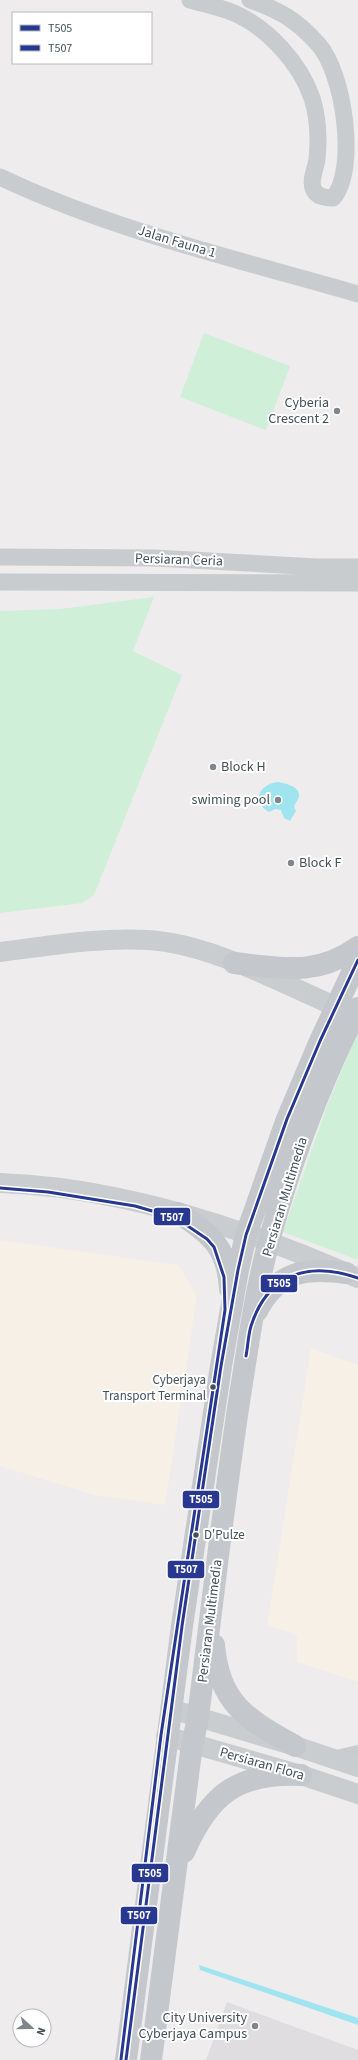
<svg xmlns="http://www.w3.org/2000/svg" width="358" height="2060" font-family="'Source Sans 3',sans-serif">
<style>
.commercial{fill:#f6f0e6}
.education{fill:#dfdddf}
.green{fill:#cfefd9}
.water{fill:#a0e4f0}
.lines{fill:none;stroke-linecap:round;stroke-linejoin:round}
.minor{stroke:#c9ccce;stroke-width:14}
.tertiary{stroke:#c9ccce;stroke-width:17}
.secondary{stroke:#c9cdd0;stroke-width:20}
.primary{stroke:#c4c8cc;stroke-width:22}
.bus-1-casing{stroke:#fff;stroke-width:6}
.bus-2-casing{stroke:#fff;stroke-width:6}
.bus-1{stroke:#283890;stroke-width:3}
.bus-2{stroke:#283890;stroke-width:3}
.poi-dot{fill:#7f878d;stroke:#fff;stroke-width:1.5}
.bus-dot{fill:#43515a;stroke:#fff;stroke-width:1.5}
.labels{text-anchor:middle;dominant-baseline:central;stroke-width:4;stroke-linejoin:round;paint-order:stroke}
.bus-label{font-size:13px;fill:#43515a;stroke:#fff;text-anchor:end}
.street-label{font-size:14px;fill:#43515a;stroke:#fff}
.poi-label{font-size:14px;fill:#43515a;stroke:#fff;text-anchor:end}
.line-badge{stroke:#fff;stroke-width:1.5}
.badge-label{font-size:11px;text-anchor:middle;font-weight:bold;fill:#fff}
</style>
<rect width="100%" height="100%" fill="#eeeced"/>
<path class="commercial" d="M 0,1240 L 178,1265 L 197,1296 L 165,1505 L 94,1495 L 0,1466 Z
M 311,1348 L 358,1365 L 358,1682 L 297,1662 L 297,1637 L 294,1633 L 267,1626 Z"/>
<path class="education" d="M 227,2002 L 358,2050 L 358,2060 L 206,2060 Z"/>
<path class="green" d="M 204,333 L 290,366 L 266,430 L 180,397 Z
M 154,597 L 133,651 L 182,675 L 94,895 L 82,903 L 0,913 L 0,611 L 60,609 Z
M 358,1031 L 358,1260 L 283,1232 L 327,1106 Z"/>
<path class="water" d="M 279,782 C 286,784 300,786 299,796 C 299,799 295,803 294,807 L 296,811 L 290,821 L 284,818 L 281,810 L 275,809 L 269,812 C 250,801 260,783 279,782 Z
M 199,1965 L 358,2018 L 358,2025 L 200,1970 Z"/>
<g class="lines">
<path class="minor" d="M 332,1758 L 358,1752"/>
<path class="tertiary" d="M 190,0 C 204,4 220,7 234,13 C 268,28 300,63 312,98 C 318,117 319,139 317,159 C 316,168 310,179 313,188 C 316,197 325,198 333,198 C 358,170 344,72 318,44 C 297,20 279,10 250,0
M 0,177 C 114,231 237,259 358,294
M 0,557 L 155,558 L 317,567 L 358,567
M 0,582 L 358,583"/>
<path class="secondary" d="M 0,952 C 49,946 98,937 148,940 C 215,944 289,988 351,1013
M 0,1183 C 122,1187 247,1229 358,1278
M 171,1709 L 295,1746 L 358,1767
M 166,1736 L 301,1775 L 358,1794"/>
<path class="primary" d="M 234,963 C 281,968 317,977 358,947
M 178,1213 C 211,1233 228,1249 230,1289
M 257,1311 C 278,1271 305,1267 346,1273
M 214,1645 C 219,1704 247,1719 295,1746
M 184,1852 C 209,1795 237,1772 301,1775
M 126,2060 L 182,1626 L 221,1366 L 238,1270 L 246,1235 L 287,1119 L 320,1041 L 358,960
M 151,2060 L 191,1752 L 198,1717 C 212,1607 224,1498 241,1389 C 249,1339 256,1289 269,1241 C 291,1161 321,1082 358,1008"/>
<defs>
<path id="bus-1" d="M 246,1356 C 248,1346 248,1336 251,1326 C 268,1273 309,1261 358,1278
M 126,2060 L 182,1626 L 221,1366 L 238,1270 L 246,1235 L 287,1119 L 320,1041 L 358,960"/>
<path id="bus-2" d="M 0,1188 L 48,1192 L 135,1206 L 176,1218 L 207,1239 L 214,1247 L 224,1277 L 225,1310 L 161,1735 L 121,2059"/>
</defs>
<use href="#bus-1" class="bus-1-casing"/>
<use href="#bus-2" class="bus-2-casing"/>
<use href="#bus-1" class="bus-1"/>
<use href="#bus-2" class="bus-2"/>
</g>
<g class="poi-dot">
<circle cx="337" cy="411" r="4"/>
<circle cx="213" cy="767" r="4"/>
<circle cx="278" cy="800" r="4"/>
<circle cx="291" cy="863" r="4"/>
<circle cx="255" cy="2026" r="4"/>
</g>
<g class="bus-dot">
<circle cx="213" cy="1387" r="3.5"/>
<circle cx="196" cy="1535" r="3.5"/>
</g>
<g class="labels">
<g class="bus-label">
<text x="206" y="1380">Cyberjaya<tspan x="206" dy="16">Transport Terminal</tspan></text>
<text x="204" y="1535" text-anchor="start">D'Pulze</text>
</g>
<g class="street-label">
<text transform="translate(177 242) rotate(17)">Jalan Fauna 1</text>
<text transform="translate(179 560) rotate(2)">Persiaran Ceria</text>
<text transform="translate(285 1197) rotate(-73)">Persiaran Multimedia</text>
<text transform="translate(210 1621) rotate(-83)">Persiaran Multimedia</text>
<text transform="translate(262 1764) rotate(16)">Persiaran Flora</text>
</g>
<g class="poi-label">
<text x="329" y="403">Cyberia<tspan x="329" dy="16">Crescent 2</tspan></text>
<text x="221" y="767" text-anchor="start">Block H</text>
<text x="270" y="800">swiming pool</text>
<text x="299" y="863" text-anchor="start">Block F</text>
<text x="247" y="2018">City University<tspan x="247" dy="16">Cyberjaya Campus</tspan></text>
</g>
</g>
<g class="line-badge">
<rect x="153" y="1207" width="38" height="19" rx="4" fill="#283890"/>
<rect x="260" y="1274" width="38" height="19" rx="4" fill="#283890"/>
<rect x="182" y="1490" width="38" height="19" rx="4" fill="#283890"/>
<rect x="167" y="1560" width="38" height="19" rx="4" fill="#283890"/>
<rect x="131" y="1863" width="38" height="20" rx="4" fill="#283890"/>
<rect x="120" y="1906" width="38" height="19" rx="4" fill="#283890"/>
</g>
<g class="badge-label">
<text x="172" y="1221">T507</text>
<text x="279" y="1287">T505</text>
<text x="201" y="1503">T505</text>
<text x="186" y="1573">T507</text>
<text x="150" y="1877">T505</text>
<text x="139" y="1919">T507</text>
</g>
<rect x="12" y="12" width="140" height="52" fill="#ffffff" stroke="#b4b9bd"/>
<rect x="20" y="25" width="20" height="6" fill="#283890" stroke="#b4b9bd"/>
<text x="48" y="32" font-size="12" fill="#43515a">T505</text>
<rect x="20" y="45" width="20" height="6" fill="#283890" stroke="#b4b9bd"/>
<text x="48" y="52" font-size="12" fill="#43515a">T507</text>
<g transform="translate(32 2028) rotate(111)"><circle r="19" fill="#ffffff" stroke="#b4b9bd"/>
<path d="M0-3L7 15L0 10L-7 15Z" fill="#7f878d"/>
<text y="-6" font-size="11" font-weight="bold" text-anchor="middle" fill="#43515a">N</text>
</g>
</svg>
